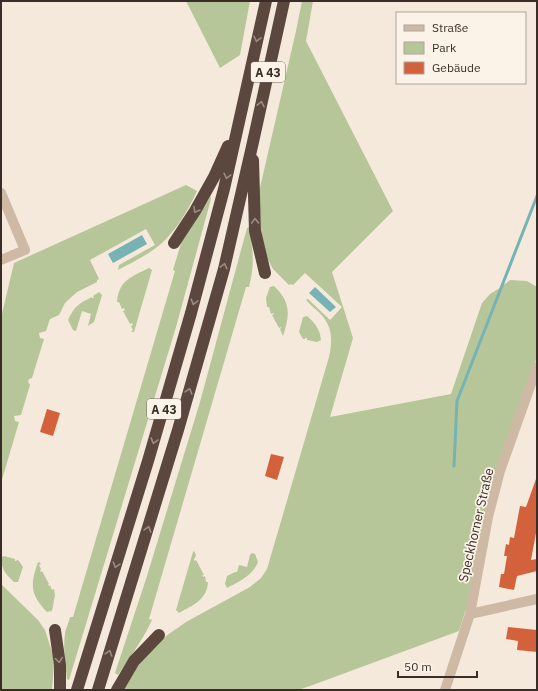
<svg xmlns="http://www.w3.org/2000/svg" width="538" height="691" font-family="'IBM Plex Sans',sans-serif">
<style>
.green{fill:#b6c699}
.water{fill:#77b2b5}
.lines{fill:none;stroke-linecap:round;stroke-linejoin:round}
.stream{stroke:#77b2b5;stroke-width:3}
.building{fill:#d3613b}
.minor{stroke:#ceb9a5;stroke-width:10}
.motorway{stroke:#5b473d;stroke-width:12}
.oneway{stroke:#9b8c81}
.labels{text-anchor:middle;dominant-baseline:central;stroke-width:3.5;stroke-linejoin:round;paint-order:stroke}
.shield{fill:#fcf3e8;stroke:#746861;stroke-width:1}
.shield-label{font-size:12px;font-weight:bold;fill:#3a2d27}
.street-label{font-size:13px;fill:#3a2d27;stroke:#fcf3e8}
</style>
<rect width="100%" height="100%" fill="#f5e9db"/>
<path class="green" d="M 186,1 L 250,1 L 240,55 L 220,68 Z
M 302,1 L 313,1 L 306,41 L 393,211 L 332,272 L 353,338 L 330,417 L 451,394 L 482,303 L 490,294 L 500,288 L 510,280 L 527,281 L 537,287 L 537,357 L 485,510 L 467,606 L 459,631 L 310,686 L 298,690 L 123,690 L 131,675 L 149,652 L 166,636 L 186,622 L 250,587 L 261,578 L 267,569 L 329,357 C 332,344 333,330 324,318 C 319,311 312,307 306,300 L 308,299 L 330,320 L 342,307 L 305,273 L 293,285 L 291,284 L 289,285 L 273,269 L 267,258 L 262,241 L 259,192 L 296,31 Z
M 186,185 L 197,191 C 188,211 172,238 153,250 C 142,258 129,264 118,270 L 119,265 L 155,245 L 146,229 L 90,260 L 99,279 L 97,280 L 97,282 L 77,292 L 65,303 L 59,315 L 50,319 L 46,331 L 39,333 L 40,338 L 44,339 L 32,378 L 29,379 L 28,382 L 30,385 L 21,415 L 14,416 L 15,421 L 19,422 L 1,483 L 1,318 L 14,263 Z
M 211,196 L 211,199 L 176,327 L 69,680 L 67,679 C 65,664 63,648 65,633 C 66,628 69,622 70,617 L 73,617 L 175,271 L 173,270 L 182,240 Z
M 249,227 C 253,251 255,263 249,287 L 246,287 L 149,619 L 152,620 C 143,640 130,657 118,675 L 115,673 L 147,576 L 200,402 L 247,228 Z
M 149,268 L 152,270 L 134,332 L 131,332 L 133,330 L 131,326 L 133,325 L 132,323 L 130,324 L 123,311 L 125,310 L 124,308 L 122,309 L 119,302 L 117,302 C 119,280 131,277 149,268 Z
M 274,286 C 291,302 290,315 283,336 L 280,329 L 281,328 L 281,327 L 279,328 L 272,315 L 274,314 L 273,313 L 271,314 L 269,307 L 267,307 L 266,298 L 270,287 Z
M 99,292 L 102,295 L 94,322 L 88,326 L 91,314 L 82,311 L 76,331 L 73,330 L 68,320 C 75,306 78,304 92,297 L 92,298 L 94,298 L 93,296 Z
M 307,316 C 315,323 320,329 321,340 L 317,342 L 307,340 L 307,338 L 305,338 L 305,339 L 303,339 L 299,332 L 303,317 Z
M 194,551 L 196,555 L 195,558 L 194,559 L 194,561 L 196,560 L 204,575 L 202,575 L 203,577 L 205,576 L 206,582 L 208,582 C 207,600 193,605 179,613 L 176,610 L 193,552 Z
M 252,553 L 255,554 L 258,562 C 253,575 240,581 227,588 L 225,584 L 227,576 L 235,572 L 237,572 L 239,565 L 247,567 L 250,555 Z
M 4,556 L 15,559 L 15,561 L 16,561 L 17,560 L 19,561 L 23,567 L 18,582 L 14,582 C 6,575 1,568 1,558 Z
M 38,562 L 39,562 L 41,564 L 39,565 L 41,569 L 40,571 L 41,572 L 42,571 L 49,584 L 48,585 L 49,586 L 50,585 L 52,590 L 54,589 L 55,595 L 52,611 L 47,612 C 30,594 30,585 38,562 Z
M 1,584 L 38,620 L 45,630 L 53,655 L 54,665 L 52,690 L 1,690 Z"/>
<path class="water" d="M 142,235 L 147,244 L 113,263 L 108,254 Z
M 315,287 L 336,307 L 330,312 L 309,293 Z"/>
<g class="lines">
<path class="stream" d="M 454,466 L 457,401 L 537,196"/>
</g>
<path class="building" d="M 47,409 L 60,413 L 53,436 L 40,432 Z
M 271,454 L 284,457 L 277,480 L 265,476 Z
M 536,479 L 537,479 L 537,533 L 536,533 L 531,560 L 537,559 L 537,571 L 517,576 L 514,590 L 499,587 L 501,574 L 504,574 L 507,556 L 504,556 L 506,544 L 509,545 L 510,537 L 514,538 L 520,506 L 526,507 Z
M 508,627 L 537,630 L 537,652 L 517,650 L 518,641 L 506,639 Z"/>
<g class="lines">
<path class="minor" d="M 1,193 L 25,250 L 1,260
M 470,614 L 537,599
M 445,690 L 470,614 L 488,517 L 500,471 L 537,367"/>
<path class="motorway" d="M 253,160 L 255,231 L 265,273
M 174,243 L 195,211 L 214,177 L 228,146
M 55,630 L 60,665 L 60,690
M 77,690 L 148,461 L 191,313 L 224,189 L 266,1
M 98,690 L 178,430 L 224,269 L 253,142 L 284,1
M 117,690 L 134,661 L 159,635"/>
</g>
<defs><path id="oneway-chevron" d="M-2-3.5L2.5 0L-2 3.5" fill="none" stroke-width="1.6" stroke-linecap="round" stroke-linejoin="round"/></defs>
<g class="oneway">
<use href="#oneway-chevron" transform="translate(257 39) rotate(103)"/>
<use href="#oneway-chevron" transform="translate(261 104) rotate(-78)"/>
<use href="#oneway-chevron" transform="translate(227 176) rotate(103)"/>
<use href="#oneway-chevron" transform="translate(196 210) rotate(121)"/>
<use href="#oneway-chevron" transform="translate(255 221) rotate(-92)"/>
<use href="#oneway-chevron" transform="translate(224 266) rotate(-76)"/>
<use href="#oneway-chevron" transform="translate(194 302) rotate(105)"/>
<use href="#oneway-chevron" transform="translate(189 391) rotate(-74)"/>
<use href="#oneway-chevron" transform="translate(154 441) rotate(106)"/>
<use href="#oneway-chevron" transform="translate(148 529) rotate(-73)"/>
<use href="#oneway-chevron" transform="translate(116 565) rotate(108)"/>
<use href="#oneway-chevron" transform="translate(109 653) rotate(-73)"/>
<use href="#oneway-chevron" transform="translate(59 660) rotate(82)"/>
</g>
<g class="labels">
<g class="shield">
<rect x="251" y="62" width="34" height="20" rx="3"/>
<rect x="147" y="399" width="34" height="20" rx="3"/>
</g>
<g class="shield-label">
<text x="268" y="72">A 43</text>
<text x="164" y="409">A 43</text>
</g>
<g class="street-label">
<text transform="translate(476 525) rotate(-77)">Speckhorner Straße</text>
</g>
</g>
<rect width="538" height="691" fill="none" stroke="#3a2d27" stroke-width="4"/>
<rect x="396" y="12" width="130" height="72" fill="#fcf3e8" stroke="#aea49b"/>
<rect x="404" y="25" width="20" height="6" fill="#ceb9a5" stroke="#aea49b"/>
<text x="432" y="32" font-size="12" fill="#3a2d27">Straße</text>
<rect x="404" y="42" width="20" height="12" fill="#b6c699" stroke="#aea49b"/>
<text x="432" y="52" font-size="12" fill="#3a2d27">Park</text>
<rect x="404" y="62" width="20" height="12" fill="#d3613b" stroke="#aea49b"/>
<text x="432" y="72" font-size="12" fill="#3a2d27">Gebäude</text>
<path d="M398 671v6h79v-6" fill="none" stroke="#3a2d27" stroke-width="2"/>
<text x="404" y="671" font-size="12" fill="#3a2d27" stroke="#fcf3e8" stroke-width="3" paint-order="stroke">50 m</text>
</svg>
